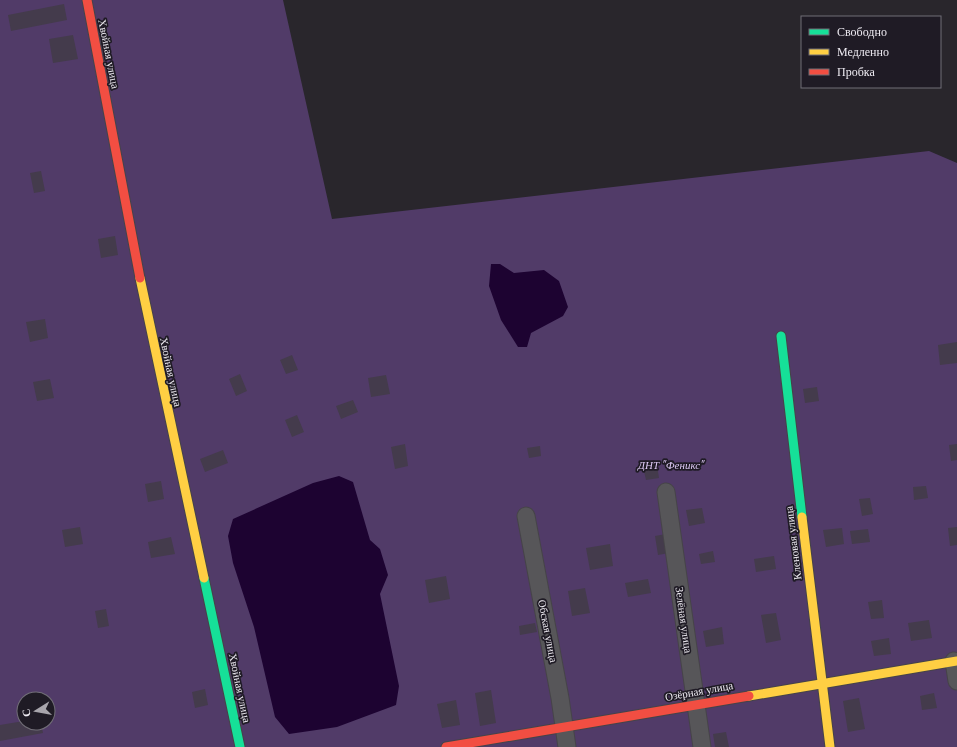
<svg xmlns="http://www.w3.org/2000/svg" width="957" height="747" font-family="'Libre Baskerville',serif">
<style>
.green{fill:#513b68;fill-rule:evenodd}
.water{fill:#1d0331}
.building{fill:#443b4c}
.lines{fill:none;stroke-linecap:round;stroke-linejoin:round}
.street-casing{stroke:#464448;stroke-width:19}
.fast-casing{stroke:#464448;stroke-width:11}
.slow-casing{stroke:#464448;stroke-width:11}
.jam-casing{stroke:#464448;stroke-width:11}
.street{stroke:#575659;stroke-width:17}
.fast{stroke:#16e098;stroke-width:9}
.slow{stroke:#ffcf43;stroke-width:9}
.jam{stroke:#f24e42;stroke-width:9}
.labels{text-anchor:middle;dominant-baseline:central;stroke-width:3.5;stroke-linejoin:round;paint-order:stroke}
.street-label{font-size:11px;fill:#edeaf1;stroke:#1f1b25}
.park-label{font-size:11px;font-style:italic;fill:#ddc9f4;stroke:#1f1b25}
</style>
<rect width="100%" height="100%" fill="#29262c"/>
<path class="green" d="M 0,0 L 283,0 L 332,219 L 929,151 L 957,163 L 957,747 L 0,747 ZM 24,699 L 48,699 L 48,723 L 24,723 Z"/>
<path class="water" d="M 491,264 L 500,264 L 514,273 L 544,270 L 559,281 L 568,307 L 563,316 L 531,333 L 527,347 L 518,347 L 501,320 L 489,286 Z
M 339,476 L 353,482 L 370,540 L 380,549 L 388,575 L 380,594 L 399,686 L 396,705 L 337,727 L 289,734 L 275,717 L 254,627 L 233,563 L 228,536 L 233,519 L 313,483 Z"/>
<path class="building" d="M 64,4 L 67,20 L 11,31 L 8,15 Z
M 73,35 L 78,59 L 53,63 L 49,39 Z
M 41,171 L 45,191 L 34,193 L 30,173 Z
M 115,236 L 118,255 L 101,258 L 98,239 Z
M 45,319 L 48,338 L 30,342 L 26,322 Z
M 957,342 L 957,363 L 940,365 L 938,345 Z
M 292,355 L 298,370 L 286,374 L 280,360 Z
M 240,374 L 247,391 L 236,396 L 229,379 Z
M 386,375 L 390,394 L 371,397 L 368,378 Z
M 50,379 L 54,398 L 37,401 L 33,382 Z
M 817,387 L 819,401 L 805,403 L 803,389 Z
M 353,400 L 358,412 L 341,419 L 336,406 Z
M 297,415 L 304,432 L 292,437 L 285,420 Z
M 405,444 L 408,466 L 395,469 L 391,447 Z
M 957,444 L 957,460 L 951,461 L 949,445 Z
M 540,446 L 541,456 L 529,458 L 527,448 Z
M 223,450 L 228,463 L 205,472 L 200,459 Z
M 657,465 L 659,478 L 646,480 L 643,467 Z
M 161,481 L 164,499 L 148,502 L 145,484 Z
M 926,486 L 928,498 L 914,500 L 913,487 Z
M 870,498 L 873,514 L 862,516 L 859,499 Z
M 702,508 L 705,523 L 689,526 L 686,510 Z
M 80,527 L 83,544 L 65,547 L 62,530 Z
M 957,527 L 957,545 L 950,546 L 948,528 Z
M 842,528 L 844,544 L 826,547 L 823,530 Z
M 868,529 L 870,542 L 852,544 L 850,531 Z
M 666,534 L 669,553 L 658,555 L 655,536 Z
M 171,537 L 175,554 L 151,558 L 148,542 Z
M 610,544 L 613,566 L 590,570 L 586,548 Z
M 713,551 L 715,562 L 701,564 L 699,554 Z
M 774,556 L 776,569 L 756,572 L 754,559 Z
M 446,576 L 450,599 L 429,603 L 425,580 Z
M 648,579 L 651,593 L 628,597 L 625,583 Z
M 585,588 L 590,613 L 572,616 L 568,591 Z
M 882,600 L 884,618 L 871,619 L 868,602 Z
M 106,609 L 109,626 L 98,628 L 95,611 Z
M 776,613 L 781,640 L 766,643 L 761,615 Z
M 929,620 L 932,638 L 911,641 L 908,623 Z
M 535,623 L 537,632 L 520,635 L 519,626 Z
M 722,627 L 724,644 L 706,647 L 703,631 Z
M 889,638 L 891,654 L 874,656 L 871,641 Z
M 205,689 L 208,705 L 195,708 L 192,692 Z
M 491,690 L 496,723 L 480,726 L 475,693 Z
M 934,693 L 937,708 L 922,710 L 920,696 Z
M 859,698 L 865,729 L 848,732 L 843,701 Z
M 456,700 L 460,725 L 442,728 L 437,704 Z
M 24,721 L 24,723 L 41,723 L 43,733 L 0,741 L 0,725 Z
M 726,732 L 729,747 L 715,747 L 713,734 Z"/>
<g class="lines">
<defs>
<path id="street" d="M 666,492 L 702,747
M 526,516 L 560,698 L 567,747
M 954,661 L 957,681"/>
<path id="fast" d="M 781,336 L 802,517
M 204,578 L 240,747"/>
<path id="slow" d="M 140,278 L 204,578
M 802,517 L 830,747
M 749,696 L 957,661"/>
<path id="jam" d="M 87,0 L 140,278
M 446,747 L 749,696"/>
</defs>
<use href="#street" class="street-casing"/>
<use href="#fast" class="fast-casing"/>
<use href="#slow" class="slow-casing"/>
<use href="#jam" class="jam-casing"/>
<use href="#street" class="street"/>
<use href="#fast" class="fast"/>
<use href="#slow" class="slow"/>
<use href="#jam" class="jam"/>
</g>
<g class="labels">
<g class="street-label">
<text transform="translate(109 54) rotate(79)">Хвойная улица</text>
<text transform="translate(171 372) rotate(78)">Хвойная улица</text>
<text transform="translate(793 543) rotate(-97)">Кленовая улица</text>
<text transform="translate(684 620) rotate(82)">Зелёная улица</text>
<text transform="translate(548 631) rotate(79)">Обская улица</text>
<text transform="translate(240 688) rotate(78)">Хвойная улица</text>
<text transform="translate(699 691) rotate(-10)">Озёрная улица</text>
</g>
<g class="park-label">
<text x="671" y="465">ДНТ "Феникс"</text>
</g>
</g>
<rect x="801" y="16" width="140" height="72" fill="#1f1b25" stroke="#716e77"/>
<rect x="809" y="29" width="20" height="6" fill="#16e098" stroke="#716e77"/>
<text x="837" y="36" font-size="12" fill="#edeaf1">Свободно</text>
<rect x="809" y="49" width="20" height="6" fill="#ffcf43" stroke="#716e77"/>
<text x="837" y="56" font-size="12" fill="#edeaf1">Медленно</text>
<rect x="809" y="69" width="20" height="6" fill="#f24e42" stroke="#716e77"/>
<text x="837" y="76" font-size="12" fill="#edeaf1">Пробка</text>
<g transform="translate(36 711) rotate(259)"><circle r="19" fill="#1f1b25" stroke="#716e77"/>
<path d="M0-3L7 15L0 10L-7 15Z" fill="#a8a5ac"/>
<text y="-6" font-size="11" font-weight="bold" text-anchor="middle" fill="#edeaf1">С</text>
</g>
</svg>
